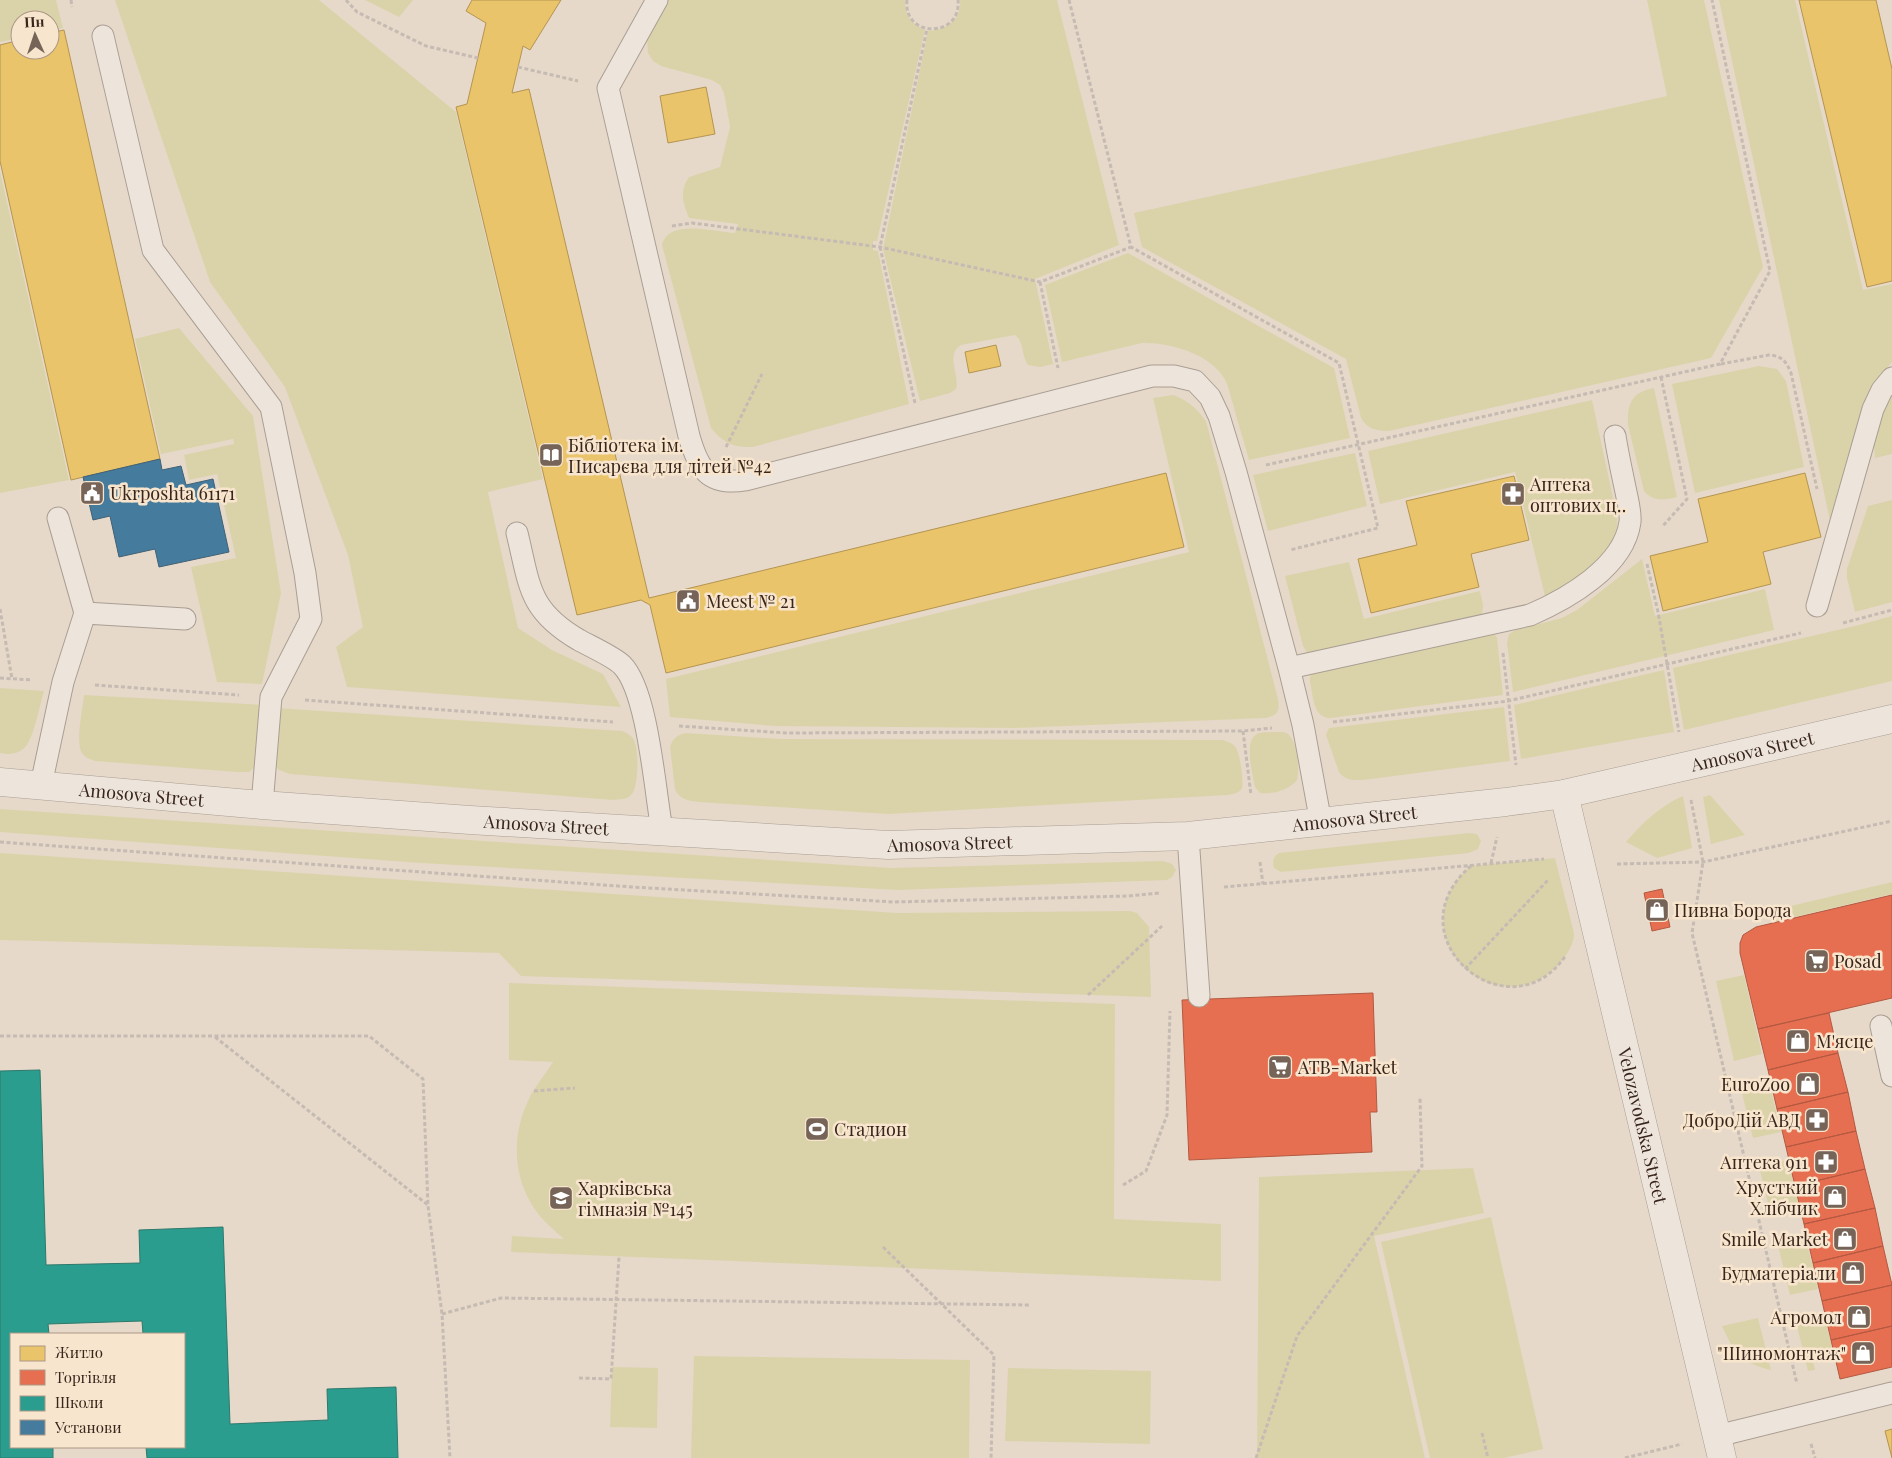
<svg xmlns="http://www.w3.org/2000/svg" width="1892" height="1458" font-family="'Playfair Display',serif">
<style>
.green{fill:#dad3aa}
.homes{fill:#e9c46a;stroke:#b49452}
.shops{fill:#e76f51;stroke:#b35941}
.schools{fill:#2a9d8f;stroke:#2e796c}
.public{fill:#457b9d;stroke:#416176}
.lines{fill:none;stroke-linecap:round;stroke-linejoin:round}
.service-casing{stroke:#aa9e93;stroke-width:23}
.tertiary-casing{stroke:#aa9e93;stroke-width:29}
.path{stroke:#c5bbb3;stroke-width:3;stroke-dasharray:4 2.5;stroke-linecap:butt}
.service{stroke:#ede5dc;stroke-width:21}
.tertiary{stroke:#ede5dc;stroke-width:28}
.labels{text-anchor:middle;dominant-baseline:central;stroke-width:5;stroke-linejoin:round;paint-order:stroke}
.poi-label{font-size:18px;fill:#39251b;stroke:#f8e5cd;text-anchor:start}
.street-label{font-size:18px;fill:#39251b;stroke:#f8e5cd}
</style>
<rect width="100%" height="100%" fill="#e6d9c9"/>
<path class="green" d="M 0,0 L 56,0 L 63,28 L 50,31 L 50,20 L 20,20 L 20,38 L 0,42 Z
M 115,0 L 319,0 L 456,112 L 543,479 L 488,492 L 518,628 L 552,650 L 603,674 L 621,707 L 347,687 L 336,647 L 363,627 L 348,555 L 285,387 L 210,282 Z
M 365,0 L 413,0 L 399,17 Z
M 667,0 L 905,0 C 905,15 911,24 925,30 L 877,241 L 873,241 L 873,250 L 878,251 L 909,404 L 753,447 C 734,448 723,443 711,428 L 662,245 C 668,218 715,232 735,233 L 738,224 L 689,218 C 683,203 679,191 689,177 L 720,167 L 730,127 L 724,93 L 720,85 L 712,80 L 661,66 L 653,61 L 648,53 L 647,39 Z
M 960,0 L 1057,0 L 1119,245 L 1035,279 L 1053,364 L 1040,367 L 1028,365 C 1021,356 1025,343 1015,335 L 961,345 C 945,355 960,374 956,389 L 950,393 L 920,401 L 883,249 L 928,31 C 946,30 962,20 960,0 Z
M 1647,0 L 1704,0 L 1763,267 L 1711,358 L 1389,431 C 1377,431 1367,429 1361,418 L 1346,359 L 1142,247 L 1134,213 L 1667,96 Z
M 1719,0 L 1795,0 L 1863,290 L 1892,284 L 1892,362 L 1870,388 L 1832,530 Z
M 0,171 L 69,480 L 0,493 Z
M 1128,253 L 1334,368 L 1350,438 L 1249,460 C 1244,442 1238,423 1233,404 C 1230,396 1229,386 1224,378 C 1210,354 1169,342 1142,343 L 1062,362 L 1045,285 Z
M 179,328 L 253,416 L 281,593 L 262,684 L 217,682 L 191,567 L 236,558 L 217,474 L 189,480 L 184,455 L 234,444 L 233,439 L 161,454 L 135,339 Z
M 1759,366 L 1777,369 L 1786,381 L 1804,467 L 1695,493 L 1672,384 Z
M 1892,385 L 1892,454 L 1875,458 L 1873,438 Z
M 1654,388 L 1677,497 C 1665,500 1653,502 1644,491 L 1628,425 C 1627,403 1632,392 1654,388 Z
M 1173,395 C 1188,400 1197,409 1206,421 L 1278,699 C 1280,711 1278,715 1266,718 L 1015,728 L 775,726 L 670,717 L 666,679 L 1189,552 L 1153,398 Z
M 1592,400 L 1617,516 C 1619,544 1605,555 1586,571 C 1571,583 1563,589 1545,596 L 1515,472 L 1380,504 L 1368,451 Z
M 1355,453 L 1367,506 L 1268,531 L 1253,475 Z
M 1892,500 L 1892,602 L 1855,612 L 1847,578 L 1847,569 L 1868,506 Z
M 1642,559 L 1655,616 L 1765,589 L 1774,630 L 1513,692 L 1507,643 L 1509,634 L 1516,630 L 1562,618 L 1577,610 Z
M 1349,562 L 1364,619 L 1480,591 L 1483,605 L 1482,616 L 1308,654 L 1303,646 L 1285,576 Z
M 1892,616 L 1892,681 L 1684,730 L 1673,668 L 1859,625 Z
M 1492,631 L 1497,638 L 1503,695 L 1331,718 C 1313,719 1313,695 1310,682 L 1310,677 L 1314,670 Z
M 1664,670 L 1674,732 L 1521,759 L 1514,705 Z
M 0,688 L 44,691 C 40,704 34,737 26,746 C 20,754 9,755 0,753 Z
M 84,695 L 263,705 L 255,767 L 249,772 L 237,772 L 95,761 C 90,759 85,758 82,753 C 75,743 83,707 84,695 Z
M 1504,707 L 1510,761 L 1363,780 C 1354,780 1345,781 1339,772 L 1326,735 L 1329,728 Z
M 277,708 L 622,731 C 627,733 631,735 634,740 C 639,750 639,787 631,795 C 627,800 619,799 613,800 L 290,774 L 279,770 L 275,765 Z
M 1280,732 C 1283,732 1285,732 1288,734 C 1297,740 1300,770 1297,780 C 1288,791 1273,794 1260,793 L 1255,787 L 1254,783 C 1252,771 1243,738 1259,733 C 1266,732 1274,732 1280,732 Z
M 686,733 L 780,739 L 1223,740 C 1228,742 1233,743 1236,748 C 1240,754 1244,782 1242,788 C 1240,793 1233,794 1228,795 L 888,814 L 699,802 C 688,801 679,799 675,789 L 670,747 C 673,738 677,735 686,733 Z
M 1710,795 L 1745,835 L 1711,844 L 1703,797 Z
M 1683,796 L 1692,848 L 1657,858 L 1626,842 C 1642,823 1660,806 1683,796 Z
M 0,809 L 891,868 L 1163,861 L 1172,864 L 1176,870 L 1172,877 L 1167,880 L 898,890 L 421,863 L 0,832 Z
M 1469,833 L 1477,834 L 1481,841 L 1478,849 L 1469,853 L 1281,872 L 1274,868 C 1272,861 1273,857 1279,853 Z
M 0,853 L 897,913 L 1130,911 L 1137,913 L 1149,927 L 1151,997 L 521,976 L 499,953 L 0,940 Z
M 1555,858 C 1560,878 1565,898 1570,917 C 1571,923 1574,930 1574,936 C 1573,947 1563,961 1555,968 C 1492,1028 1395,931 1471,866 Z
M 1892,882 L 1892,894 L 1773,922 L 1770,911 Z
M 1744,975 L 1762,1054 L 1734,1061 L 1716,981 Z
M 509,983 L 1115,1004 L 1114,1219 L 1221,1224 L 1221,1281 L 511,1252 L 512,1236 L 564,1239 C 554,1230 544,1222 536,1211 C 513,1179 511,1137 528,1101 C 534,1087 545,1075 553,1062 L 509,1060 Z
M 1769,1082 L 1781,1132 L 1753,1138 L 1741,1089 Z
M 1788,1160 L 1800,1210 L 1771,1216 L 1759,1166 Z
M 1473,1168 L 1484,1213 L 1374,1236 L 1425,1458 L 1257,1458 L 1259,1177 Z
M 1491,1217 L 1543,1449 L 1504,1458 L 1430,1458 L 1381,1242 Z
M 1806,1239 L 1818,1289 L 1790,1295 L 1778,1245 Z
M 1824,1315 L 1832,1348 L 1811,1353 L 1815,1370 L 1808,1371 L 1796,1322 Z
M 1758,1318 L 1771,1370 C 1742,1363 1734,1353 1722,1326 Z
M 694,1356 L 970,1360 L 969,1458 L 691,1458 Z
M 612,1367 L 658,1368 L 657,1428 L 610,1427 Z
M 1008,1368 L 1151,1371 L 1150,1444 L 1005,1441 Z"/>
<path class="homes" d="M 472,0 L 561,0 L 530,50 L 523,46 L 512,93 L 529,89 L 649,598 L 1166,473 L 1184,547 L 666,673 L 650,605 L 641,600 L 577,615 L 456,107 L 467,104 L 486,23 L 466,11 Z
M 1799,0 L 1876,0 L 1892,69 L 1892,281 L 1867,287 Z
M 64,30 L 160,459 L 71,480 L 0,161 L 0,45 L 20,40 L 20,50 L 50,50 L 50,33 Z
M 706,87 L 715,134 L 668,143 L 660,96 Z
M 996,345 L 1001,366 L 969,373 L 965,352 Z
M 1805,473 L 1821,537 L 1763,552 L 1771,584 L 1663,611 L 1650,556 L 1708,542 L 1698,499 Z
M 1514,476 L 1529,540 L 1471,554 L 1479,587 L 1371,613 L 1358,559 L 1417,545 L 1406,501 Z
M 1892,1429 L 1892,1458 L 1885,1431 Z"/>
<path class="shops" d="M 1662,889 L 1670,927 L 1652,931 L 1644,893 Z
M 1892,895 L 1892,998 L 1758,1029 L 1740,953 L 1740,943 L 1743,935 L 1756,927 Z
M 1373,993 L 1377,1112 L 1370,1112 L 1372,1152 L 1189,1160 L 1182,1000 Z
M 1829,1013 L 1838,1053 L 1768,1070 L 1758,1029 Z
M 1838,1053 L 1848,1092 L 1777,1109 L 1768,1070 Z
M 1848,1092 L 1856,1131 L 1786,1147 L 1777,1109 Z
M 1856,1131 L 1865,1169 L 1795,1186 L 1786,1147 Z
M 1865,1169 L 1875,1208 L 1804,1224 L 1795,1186 Z
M 1875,1208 L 1883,1246 L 1813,1263 L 1804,1224 Z
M 1883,1246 L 1892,1285 L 1822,1301 L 1813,1263 Z
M 1892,1285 L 1892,1326 L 1831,1340 L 1822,1301 Z
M 1892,1326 L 1892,1367 L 1840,1379 L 1831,1340 Z"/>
<path class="schools" d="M 40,1070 L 46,1265 L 140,1263 L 139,1230 L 223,1227 L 230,1424 L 328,1420 L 327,1389 L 396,1387 L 398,1458 L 147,1458 L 146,1447 L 184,1447 L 184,1334 L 143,1334 L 142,1321 L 48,1324 L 49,1334 L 11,1334 L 11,1447 L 53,1447 L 53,1458 L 0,1458 L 0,1071 Z"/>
<path class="public" d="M 160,459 L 162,470 L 181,466 L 186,485 L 213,479 L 229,552 L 159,567 L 155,549 L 119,557 L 110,516 L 93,520 L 83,477 Z"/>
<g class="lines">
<defs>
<path id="service" d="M 657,0 L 608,88 L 689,436 C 698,468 708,486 745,480 L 1152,376 L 1174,376 L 1195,381 L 1210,397 L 1219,416 L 1236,472 L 1289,668 L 1303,725 L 1321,823
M 103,36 L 153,250 L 271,407 L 305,573 L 311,619 L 271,697 L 262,805
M 517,533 C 530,586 528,610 579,640 C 590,646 614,657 622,665 C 648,691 655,792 662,830
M 1817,606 L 1873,409 L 1882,390 L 1892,378
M 85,613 L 185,619
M 1289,668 L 1530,615 C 1567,599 1624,567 1630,522 C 1631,513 1628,502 1626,492 C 1622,473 1618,455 1615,436
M 41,785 L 63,682 L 85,613 L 58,518
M 1188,836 L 1199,996
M 1881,1026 L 1892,1076
M 1717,1436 L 1892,1393"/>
<g id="tertiary">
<path id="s1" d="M 0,782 L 262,805 L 470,820 L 888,845 L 1188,836 L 1506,802 L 1564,794 L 1892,719"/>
<path id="s2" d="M 1564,794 L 1722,1458"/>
</g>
</defs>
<use href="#service" class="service-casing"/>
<use href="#tertiary" class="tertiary-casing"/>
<path class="path" d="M 71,0 L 72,7
M 346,0 L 357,12 L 426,46 L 478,58
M 907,0 C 903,39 962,38 958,0
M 1069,0 L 1131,247 L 1339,363 L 1378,528 L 1290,550
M 518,67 L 578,81
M 672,226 L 692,223 L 880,247 L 1040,282 L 1131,247
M 1040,282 L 1058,368
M 1721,364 L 1769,355 C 1782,356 1786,361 1791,373 L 1817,489
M 1661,377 L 1687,499 L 1662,527
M 915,403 L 880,247 L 927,29
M 726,447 L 762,374
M 1266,465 L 1720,364 L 1770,271 L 1712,0
M 1647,564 L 1658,612 L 1679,732
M 0,609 L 12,679
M 1843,623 L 1892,610
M 1503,653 L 1516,765
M 0,678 L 32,680
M 95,685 L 239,695
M 305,700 L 613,722
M 1333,722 L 1508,701 L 1801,633
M 679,726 L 786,733 L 1243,731 L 1272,728
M 1243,731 L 1251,795
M 1691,800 L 1703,862 L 1692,933 L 1797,1384
M 0,842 L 632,887 L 894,902 L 1128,896 L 1160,893
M 1260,862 L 1263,884
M 1491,863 L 1497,837
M 1617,864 L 1703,862 L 1892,821
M 1471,866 C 1388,937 1510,1039 1566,955
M 1224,887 L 1544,859
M 1465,969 L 1549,879
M 1088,995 L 1162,926
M 0,1036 L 369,1036 L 423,1079 L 428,1206 L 442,1314 L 450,1458
M 215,1037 L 428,1205
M 534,1091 L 575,1088
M 1123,1185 L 1146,1171 L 1167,1115 L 1170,1011
M 883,1247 L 994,1355 L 991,1458
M 442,1314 L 501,1298 L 1031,1305
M 579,1378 L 611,1379 L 619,1257
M 1482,1433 L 1488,1458
M 1811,1444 L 1815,1458
M 1256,1458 L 1297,1336 L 1422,1166 L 1420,1098
M 1625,1458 L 1682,1444"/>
<use href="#service" class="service"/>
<use href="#tertiary" class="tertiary"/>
</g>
<defs>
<symbol id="library-square" viewBox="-11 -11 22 22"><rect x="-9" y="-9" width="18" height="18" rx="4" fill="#766458" stroke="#f8e5cd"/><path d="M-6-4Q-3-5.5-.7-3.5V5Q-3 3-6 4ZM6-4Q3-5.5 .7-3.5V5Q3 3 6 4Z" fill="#fff"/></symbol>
<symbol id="civic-square" viewBox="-11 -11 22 22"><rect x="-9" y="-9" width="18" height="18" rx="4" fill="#766458" stroke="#f8e5cd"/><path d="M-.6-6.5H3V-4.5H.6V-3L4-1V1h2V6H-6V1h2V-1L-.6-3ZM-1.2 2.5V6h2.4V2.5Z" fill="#fff"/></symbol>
<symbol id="pharmacy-square" viewBox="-11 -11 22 22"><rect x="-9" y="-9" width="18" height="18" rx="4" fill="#766458" stroke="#f8e5cd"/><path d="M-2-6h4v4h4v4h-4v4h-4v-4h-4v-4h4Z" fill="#fff"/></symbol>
<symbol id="shop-square" viewBox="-11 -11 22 22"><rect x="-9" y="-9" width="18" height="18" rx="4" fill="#766458" stroke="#f8e5cd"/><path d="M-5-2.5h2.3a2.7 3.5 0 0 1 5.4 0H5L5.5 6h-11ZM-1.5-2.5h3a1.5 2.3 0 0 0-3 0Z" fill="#fff"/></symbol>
<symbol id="supermarket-square" viewBox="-11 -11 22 22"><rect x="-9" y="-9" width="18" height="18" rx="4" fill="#766458" stroke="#f8e5cd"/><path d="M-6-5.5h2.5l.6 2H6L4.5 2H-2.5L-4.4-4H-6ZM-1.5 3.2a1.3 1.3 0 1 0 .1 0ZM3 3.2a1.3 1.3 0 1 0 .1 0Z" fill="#fff"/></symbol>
<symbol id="stadium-square" viewBox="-11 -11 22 22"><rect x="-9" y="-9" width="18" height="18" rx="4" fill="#766458" stroke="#f8e5cd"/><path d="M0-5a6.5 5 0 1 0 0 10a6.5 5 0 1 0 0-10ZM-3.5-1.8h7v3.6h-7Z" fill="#fff"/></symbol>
<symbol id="school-square" viewBox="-11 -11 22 22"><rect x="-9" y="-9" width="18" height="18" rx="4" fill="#766458" stroke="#f8e5cd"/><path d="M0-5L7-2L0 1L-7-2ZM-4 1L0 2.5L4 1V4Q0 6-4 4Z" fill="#fff"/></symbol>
</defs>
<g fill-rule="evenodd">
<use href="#library-square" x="537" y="441" width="28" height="28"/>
<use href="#civic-square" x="78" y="479" width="28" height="28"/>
<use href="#pharmacy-square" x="1499" y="480" width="28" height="28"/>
<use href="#civic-square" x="674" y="587" width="28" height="28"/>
<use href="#shop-square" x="1643" y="896" width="28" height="28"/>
<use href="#supermarket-square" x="1803" y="947" width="28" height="28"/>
<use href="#shop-square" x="1784" y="1027" width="28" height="28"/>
<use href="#supermarket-square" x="1266" y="1053" width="28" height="28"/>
<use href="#shop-square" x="1794" y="1070" width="28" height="28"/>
<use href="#pharmacy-square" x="1803" y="1106" width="28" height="28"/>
<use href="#stadium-square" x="803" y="1115" width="28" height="28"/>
<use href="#pharmacy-square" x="1812" y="1148" width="28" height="28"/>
<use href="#shop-square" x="1821" y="1183" width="28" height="28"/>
<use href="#school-square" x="547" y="1184" width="28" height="28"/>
<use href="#shop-square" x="1831" y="1225" width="28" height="28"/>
<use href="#shop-square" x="1839" y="1259" width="28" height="28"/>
<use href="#shop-square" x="1845" y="1303" width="28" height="28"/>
<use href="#shop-square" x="1849" y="1339" width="28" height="28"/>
</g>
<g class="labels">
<g class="poi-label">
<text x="568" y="445">Бібліотека ім.<tspan x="568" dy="21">Писарєва для дітей №42</tspan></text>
<text x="1530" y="484">Аптека<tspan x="1530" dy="21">оптових ц‥</tspan></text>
<text x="110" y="493">Ukrposhta 61171</text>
<text x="706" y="601">Meest № 21</text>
<text x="1674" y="910">Пивна Борода</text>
<text x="1834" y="961">Posad</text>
<text x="1816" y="1041">М'ясце</text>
<text x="1298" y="1067">ATB-Market</text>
<text x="1790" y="1084" text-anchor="end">EuroZoo</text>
<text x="1800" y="1120" text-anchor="end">ДоброДій АВД</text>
<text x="834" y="1129">Стадион</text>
<text x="1808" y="1162" text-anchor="end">Аптека 911</text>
<text x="1818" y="1187" text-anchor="end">Хрусткий<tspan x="1818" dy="21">Хлібчик</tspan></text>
<text x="578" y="1188">Харківська<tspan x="578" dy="21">гімназія №145</tspan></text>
<text x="1828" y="1239" text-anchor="end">Smile Market</text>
<text x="1836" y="1273" text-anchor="end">Будматеріали</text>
<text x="1842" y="1317" text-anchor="end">Агромол</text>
<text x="1846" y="1353" text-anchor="end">"Шиномонтаж"</text>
</g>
<g class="street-label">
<text stroke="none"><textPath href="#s1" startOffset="1762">Amosova Street</textPath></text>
<text stroke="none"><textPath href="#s1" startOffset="142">Amosova Street</textPath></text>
<text stroke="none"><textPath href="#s1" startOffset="1358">Amosova Street</textPath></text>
<text stroke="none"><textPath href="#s1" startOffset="548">Amosova Street</textPath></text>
<text stroke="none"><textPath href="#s1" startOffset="952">Amosova Street</textPath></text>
<text stroke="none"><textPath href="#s2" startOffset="341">Velozavodska Street</textPath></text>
</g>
</g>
<rect x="10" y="1333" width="175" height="115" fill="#f8e5cd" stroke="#ac9886"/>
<rect x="20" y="1346" width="25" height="15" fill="#e9c46a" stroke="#ac9886"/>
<text x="55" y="1358" font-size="15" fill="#39251b">Житло</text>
<rect x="20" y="1370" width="25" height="15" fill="#e76f51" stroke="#ac9886"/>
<text x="55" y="1383" font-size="15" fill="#39251b">Торгівля</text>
<rect x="20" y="1396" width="25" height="15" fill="#2a9d8f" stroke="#ac9886"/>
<text x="55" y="1408" font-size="15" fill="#39251b">Школи</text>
<rect x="20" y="1420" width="25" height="15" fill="#457b9d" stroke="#ac9886"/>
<text x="55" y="1433" font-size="15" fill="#39251b">Установи</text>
<g transform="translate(35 35) rotate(357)"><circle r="24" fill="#f8e5cd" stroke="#ac9886"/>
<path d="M0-4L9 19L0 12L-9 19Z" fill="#766458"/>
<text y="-8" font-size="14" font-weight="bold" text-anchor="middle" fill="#39251b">Пн</text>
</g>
</svg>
